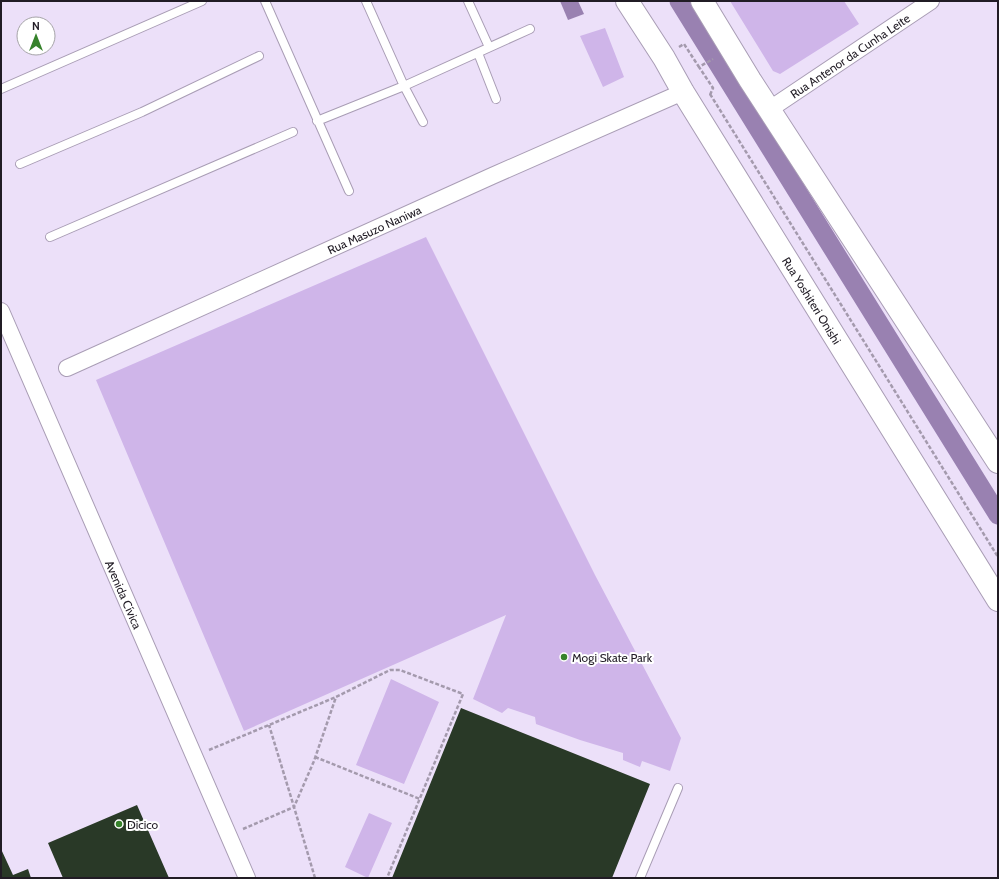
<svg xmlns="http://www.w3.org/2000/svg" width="999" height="879" font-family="Cabin,sans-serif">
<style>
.green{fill:#cfb5e9}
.water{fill:#9981b1}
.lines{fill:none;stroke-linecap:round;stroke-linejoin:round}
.canal{stroke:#9981b1;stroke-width:19}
.building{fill:#293927}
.service-casing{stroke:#a99db5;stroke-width:10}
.minor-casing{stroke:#a99db5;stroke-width:18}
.primary-casing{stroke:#a99db5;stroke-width:24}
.path{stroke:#a49aad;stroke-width:2.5;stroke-dasharray:4 2;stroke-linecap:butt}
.service{stroke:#fff;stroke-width:8}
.minor{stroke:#fff;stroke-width:16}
.primary{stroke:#fff;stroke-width:22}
.poi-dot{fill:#36822b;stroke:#fff;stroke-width:1.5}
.labels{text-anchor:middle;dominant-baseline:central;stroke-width:4;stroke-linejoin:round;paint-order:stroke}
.street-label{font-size:12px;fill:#211c25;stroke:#fff}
.poi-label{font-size:12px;fill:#211c25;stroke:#fff;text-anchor:start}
</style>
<rect width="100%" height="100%" fill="#ece0f9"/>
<path class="green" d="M 730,1 L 844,1 L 859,24 L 780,74 L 773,71 Z
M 605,28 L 624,77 L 603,87 L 580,36 Z
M 426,237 L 595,575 L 681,738 L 670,771 L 642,761 L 640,767 L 623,760 L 623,753 L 580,740 L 536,724 L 535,717 L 508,708 L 502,713 L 473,699 L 506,615 L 244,731 L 96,380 Z
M 391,679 L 439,702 L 404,784 L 356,765 Z
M 369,813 L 392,823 L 368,878 L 345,867 Z"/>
<path class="water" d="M 560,1 L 578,1 L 584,14 L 568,20 Z"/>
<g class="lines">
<path class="canal" d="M 679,1 L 998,515"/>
</g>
<path class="building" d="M 461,708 L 650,784 L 612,878 L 392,878 Z
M 137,805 L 169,878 L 63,878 L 48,843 Z
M 1,849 L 13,875 L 28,869 L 31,878 L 1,878 Z"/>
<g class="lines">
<defs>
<path id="service" d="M 265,1 L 349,191
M 366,1 L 404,86 L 423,122
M 468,1 L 489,47
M 478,53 L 496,99
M 1,89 L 202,1
M 317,121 L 404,86 L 530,29
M 20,164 L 142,112 L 259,56
M 50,237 L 293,132
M 640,878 L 678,788"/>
<g id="minor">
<path id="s1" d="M 770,109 L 931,1"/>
<path id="s2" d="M 1,311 L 247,878"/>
<path id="s3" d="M 67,368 L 492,176 L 683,92"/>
</g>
<g id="primary">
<path id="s4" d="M 627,1 L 664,58 L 683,92 L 998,600"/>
<path d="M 702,1 L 750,80 L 998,462"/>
</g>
</defs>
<use href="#service" class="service-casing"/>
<use href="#minor" class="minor-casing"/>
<use href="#primary" class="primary-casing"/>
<path class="path" d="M 679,47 L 684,44 L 699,67
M 710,94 L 998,557
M 710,95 L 713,88 L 699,67 L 713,59
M 209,750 L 336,697
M 315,757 L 420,799
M 243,829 L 294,807 L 269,725
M 315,878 L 294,807 L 314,761 L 336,697 L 390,670 L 400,670 L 463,694 L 387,878"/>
<use href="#service" class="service"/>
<use href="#minor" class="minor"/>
<use href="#primary" class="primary"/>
</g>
<g class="poi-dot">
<circle cx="564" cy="657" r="4"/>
<circle cx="119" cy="824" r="4"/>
</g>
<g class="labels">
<g class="street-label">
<text stroke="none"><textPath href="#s1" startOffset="96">Rua Antenor da Cunha Leite</textPath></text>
<text stroke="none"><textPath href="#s3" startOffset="337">Rua Masuzo Naniwa</textPath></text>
<text stroke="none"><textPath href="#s4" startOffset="352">Rua Yoshiteri Onishi</textPath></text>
<text stroke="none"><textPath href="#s2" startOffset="309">Avenida Cívica</textPath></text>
</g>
<g class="poi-label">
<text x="572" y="657">Mogi Skate Park</text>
<text x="127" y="824">Dicico</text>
</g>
</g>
<rect width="999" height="879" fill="none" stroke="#211c25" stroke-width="4"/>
<g transform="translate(36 36)"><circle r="19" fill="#ffffff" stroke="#a6a4a8"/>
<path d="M0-3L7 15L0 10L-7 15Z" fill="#36822b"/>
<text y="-6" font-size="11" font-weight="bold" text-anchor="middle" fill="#211c25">N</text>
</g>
</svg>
